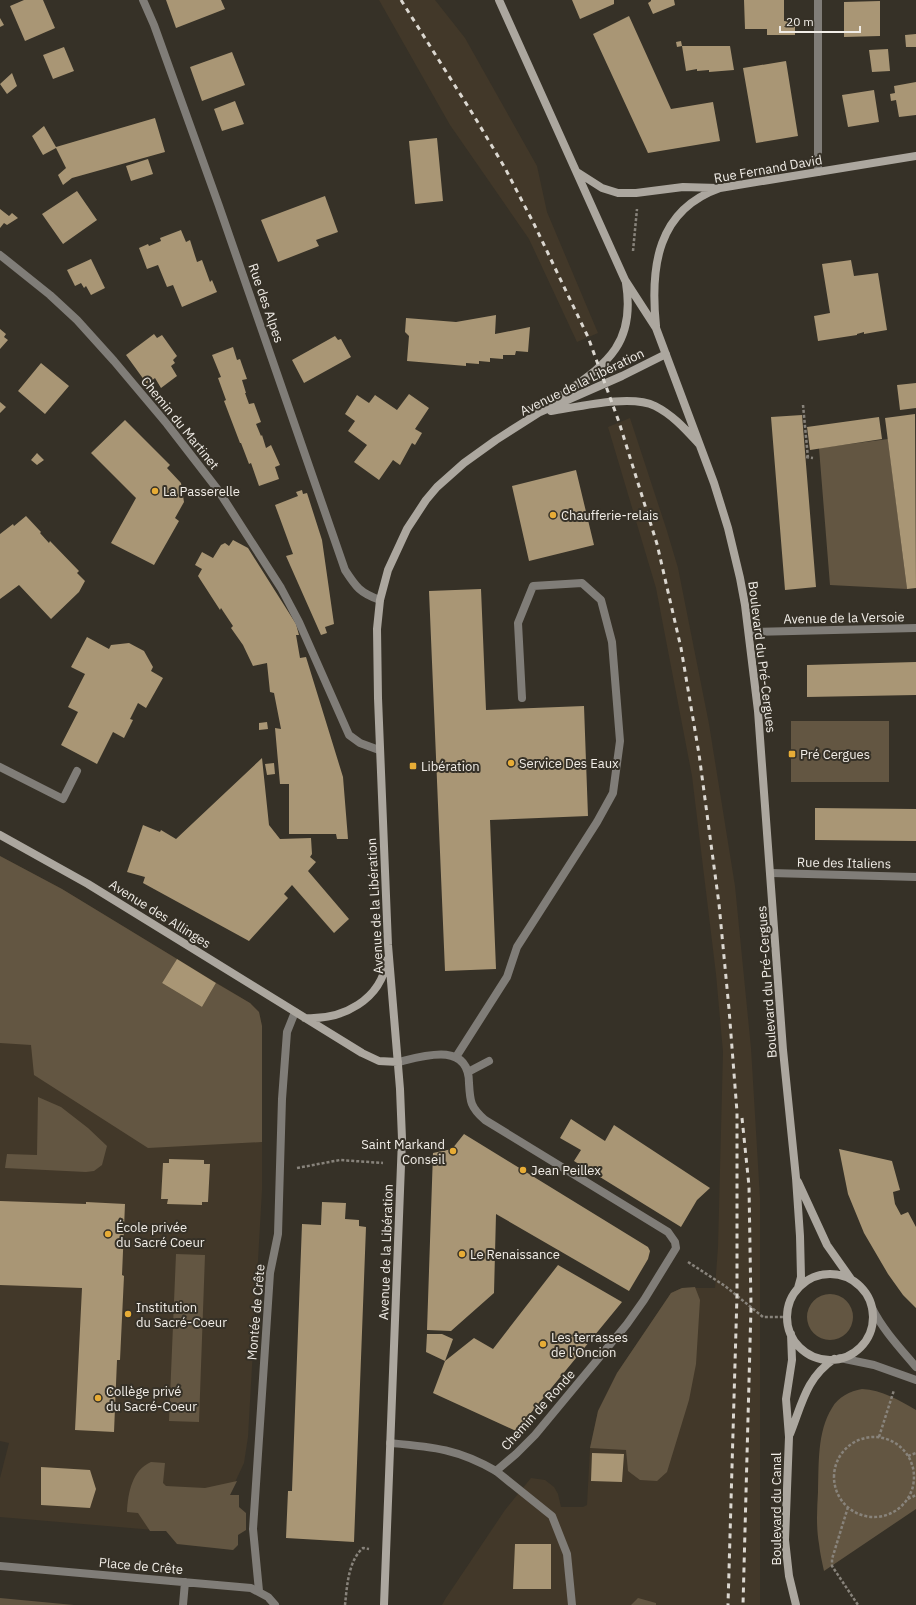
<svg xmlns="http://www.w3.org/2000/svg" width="916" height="1605" font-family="'IBM Plex Sans',sans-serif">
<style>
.built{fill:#423829}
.green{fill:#635642}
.building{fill:#a99675}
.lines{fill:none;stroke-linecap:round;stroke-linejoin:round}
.path{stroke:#88837b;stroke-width:2.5;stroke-dasharray:3 2;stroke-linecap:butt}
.lane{stroke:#807d78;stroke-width:8}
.street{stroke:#807d78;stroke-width:8}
.secondary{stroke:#aca79f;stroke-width:8}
.rail{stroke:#dbd7d0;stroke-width:3;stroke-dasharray:5 5;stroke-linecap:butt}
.poi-dot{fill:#e7ac36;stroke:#363127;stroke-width:1.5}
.labels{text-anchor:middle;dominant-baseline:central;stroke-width:4;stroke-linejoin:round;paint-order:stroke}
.street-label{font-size:13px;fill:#f1ede7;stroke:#363127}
.poi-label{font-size:13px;fill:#f1ede7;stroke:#363127;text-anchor:start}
</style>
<rect width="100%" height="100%" fill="#363127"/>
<path class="built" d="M 379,0 L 435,0 L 465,38 L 537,166 L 547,212 L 598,333 L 577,342 L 529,239 L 450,125 Z
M 630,418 L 667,531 L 678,568 L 709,724 L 735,886 L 751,1048 L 760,1198 L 760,1605 L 442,1605 L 446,1598 L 505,1510 L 531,1478 L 545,1480 L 554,1487 L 558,1494 L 561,1507 L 583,1507 L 587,1505 L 590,1448 L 598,1411 L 617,1373 L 671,1293 L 682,1288 L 715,1288 L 718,1247 L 723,1052 L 716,974 L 692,776 L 656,588 L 608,427 Z
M 0,856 L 62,889 L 250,1003 L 259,1012 L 262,1026 L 262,1190 L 248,1437 L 244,1463 L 229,1495 L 166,1531 L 0,1517 L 0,1478 L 9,1443 L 0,1441 Z"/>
<path class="green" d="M 888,439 L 907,589 L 830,585 L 819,448 Z
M 791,721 L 889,721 L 889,782 L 791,782 Z
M 0,856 L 62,889 L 177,959 L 162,983 L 202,1007 L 216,983 L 250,1003 L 259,1012 L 262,1026 L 262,1142 L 148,1148 L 34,1075 L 31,1045 L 0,1043 Z
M 38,1097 L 61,1107 L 88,1128 L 107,1146 L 102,1165 L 94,1171 L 86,1172 L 5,1168 L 7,1154 L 37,1155 Z
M 176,1254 L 205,1255 L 199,1422 L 169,1421 Z
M 695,1287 L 700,1300 L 696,1364 L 689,1400 L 667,1472 L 657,1481 L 640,1480 L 628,1471 L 626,1450 L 590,1448 L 598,1411 L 617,1373 L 671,1293 L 682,1288 Z
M807 1317a23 23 0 1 1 46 0a23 23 0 1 1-46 0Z
M 862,1389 C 882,1390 899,1400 916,1410 L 916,1509 L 824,1571 C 822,1562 820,1553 819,1544 C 816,1527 817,1509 818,1492 C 819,1464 817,1432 832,1408 C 838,1397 850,1391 862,1389 Z
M 151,1462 L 165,1463 L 163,1483 L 166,1486 L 205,1488 L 237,1481 L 230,1495 L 239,1495 L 239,1507 L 246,1513 L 246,1530 L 238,1535 L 238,1545 L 233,1550 L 177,1544 L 166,1531 L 150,1531 L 138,1513 L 127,1512 C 128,1493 132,1470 151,1462 Z
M 0,1598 L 74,1605 L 0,1605 Z
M 638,1598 L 656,1603 L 656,1605 L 631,1605 Z"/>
<path class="building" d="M 24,0 L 43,0 L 55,28 L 25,41 L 10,6 Z
M 166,0 L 221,0 L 225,9 L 176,28 Z
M 572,0 L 614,0 L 614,4 L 580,19 Z
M 651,0 L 674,0 L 675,5 L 653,14 L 648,3 L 651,1 Z
M 744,0 L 784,0 L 784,21 L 795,22 L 795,35 L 767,35 L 767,29 L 745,29 Z
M 880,1 L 880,36 L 844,37 L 844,2 Z
M 629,16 L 671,109 L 713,102 L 720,141 L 648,153 L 593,34 Z
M 0,18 L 4,25 L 0,27 Z
M 916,34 L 916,47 L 906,47 L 905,35 Z
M 681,41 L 682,46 L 677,47 L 676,42 Z
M 682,46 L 730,46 L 734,70 L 709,72 L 709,70 L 697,71 L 697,69 L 686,71 Z
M 64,47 L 74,71 L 53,79 L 43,55 Z
M 888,49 L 890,71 L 872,72 L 869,50 Z
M 232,52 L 245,85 L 202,101 L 190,67 Z
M 786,61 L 798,136 L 756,143 L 743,68 Z
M 12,73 L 17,86 L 7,94 L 0,84 Z
M 916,82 L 916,115 L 899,117 L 896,100 L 891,101 L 890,94 L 895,93 L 894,86 Z
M 874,90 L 879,122 L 848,127 L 842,95 Z
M 235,101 L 244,124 L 222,131 L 214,109 Z
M 155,118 L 165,152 L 72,178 L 63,185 L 58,175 L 66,168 L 56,148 L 43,155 L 32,136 L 44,126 L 56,147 Z
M 437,138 L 443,201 L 415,204 L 409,141 Z
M 148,159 L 153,174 L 131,181 L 126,166 Z
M 77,191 L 97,220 L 63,244 L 42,214 Z
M 325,196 L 338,232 L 316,240 L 319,246 L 278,262 L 261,220 Z
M 0,209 L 9,216 L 12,213 L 18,218 L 7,225 L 4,223 L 0,228 Z
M 181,230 L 186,242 L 190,240 L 197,262 L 202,260 L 210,282 L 212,280 L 217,292 L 182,307 L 173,285 L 167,287 L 158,265 L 147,269 L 139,248 L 148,244 L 149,246 L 161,241 L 160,238 Z
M 91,259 L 105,288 L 91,295 L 86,286 L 84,288 L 81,283 L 75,286 L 67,270 Z
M 851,260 L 854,276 L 878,273 L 887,330 L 864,334 L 864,332 L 857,334 L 857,335 L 818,341 L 814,316 L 830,313 L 822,264 Z
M 496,315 L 495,334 L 530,327 L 528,352 L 516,351 L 515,355 L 503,355 L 503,359 L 490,358 L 490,362 L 479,361 L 479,364 L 466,363 L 466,366 L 407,361 L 409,336 L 405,332 L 406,318 L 456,322 Z
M 0,329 L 6,334 L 4,337 L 8,340 L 0,349 Z
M 154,334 L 157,338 L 162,335 L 177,356 L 173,360 L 175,363 L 171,366 L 177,376 L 161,388 L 155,378 L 147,384 L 126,355 Z
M 335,336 L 338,340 L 341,339 L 351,357 L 304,383 L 292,360 Z
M 233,347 L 237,360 L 240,359 L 247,379 L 242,380 L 246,393 L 245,393 L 249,404 L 254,403 L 261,422 L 256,424 L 261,436 L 262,435 L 266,448 L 271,445 L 280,465 L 275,467 L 279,479 L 259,486 L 251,463 L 249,464 L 241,443 L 240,443 L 224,401 L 226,400 L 218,378 L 221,377 L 212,355 Z
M 41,363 L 69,386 L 45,414 L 18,391 Z
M 916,383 L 916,408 L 900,410 L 897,385 Z
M 409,394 L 429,408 L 415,429 L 422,433 L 415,445 L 412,443 L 400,465 L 393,460 L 379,480 L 354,462 L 367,445 L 348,431 L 355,421 L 345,414 L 357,395 L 369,403 L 375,395 L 397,410 Z
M 0,402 L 6,407 L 0,413 Z
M 915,414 L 916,588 L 907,589 L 885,418 Z
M 802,415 L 816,587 L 785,590 L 771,417 Z
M 879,417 L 882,439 L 810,450 L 807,427 Z
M 125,420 L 170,465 L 167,468 L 181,483 L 184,502 L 175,518 L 179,521 L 154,565 L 111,543 L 136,498 L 91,453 Z
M 37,453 L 44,460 L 37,465 L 31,460 Z
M 576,470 L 594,545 L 529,561 L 512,486 Z
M 302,490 L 303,494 L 307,493 L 322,540 L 334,624 L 325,627 L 327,633 L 321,635 L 286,556 L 293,554 L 275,505 L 298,496 L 296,492 Z
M 26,516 L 41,532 L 40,533 L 49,543 L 50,541 L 79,571 L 77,573 L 85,581 L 79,592 L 51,619 L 19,585 L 0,599 L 0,534 L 13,524 L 14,526 Z
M 233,540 L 248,548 L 296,624 L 299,635 L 296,635 L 300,658 L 306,657 L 343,777 L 348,839 L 337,839 L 336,834 L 289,834 L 289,784 L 280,784 L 275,728 L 281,729 L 274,693 L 270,692 L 267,663 L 253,666 L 243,645 L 231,628 L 233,626 L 221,608 L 220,610 L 198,576 L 202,569 L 195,565 L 202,552 L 213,558 L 221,545 L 225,543 L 229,546 Z
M 481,589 L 486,710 L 584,706 L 588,816 L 490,820 L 496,969 L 445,971 L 429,591 Z
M 87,637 L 109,649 L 111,645 L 129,643 L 144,651 L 153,667 L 151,671 L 163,678 L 146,708 L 138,703 L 130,719 L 133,720 L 124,738 L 113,732 L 97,764 L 61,745 L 78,712 L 68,707 L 85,674 L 71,667 Z
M 916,662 L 916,695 L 807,697 L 807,665 Z
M 267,722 L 268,729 L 259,730 L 259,723 Z
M 262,758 L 269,825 L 280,839 L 311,838 L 312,854 L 310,857 L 316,862 L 308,871 L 349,919 L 334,933 L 292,885 L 284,894 L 288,898 L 249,941 L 143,883 L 145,877 L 127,872 L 143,825 L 160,832 L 161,830 L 176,839 Z
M 274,763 L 275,774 L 267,775 L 265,764 Z
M 815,808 L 916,809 L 916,841 L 815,840 Z
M 177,959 L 216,983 L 202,1007 L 162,983 Z
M 571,1119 L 605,1141 L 614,1125 L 710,1188 L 697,1200 L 681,1227 L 574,1161 L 581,1150 L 560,1138 Z
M 464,1134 L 648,1247 L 650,1251 L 648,1259 L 629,1291 L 496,1214 L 494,1293 L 451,1331 L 427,1330 L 433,1153 L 452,1149 Z
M 839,1149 L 892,1161 L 900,1190 L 893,1192 L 895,1204 L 901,1215 L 908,1212 L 916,1227 L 916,1308 L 903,1295 L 888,1274 L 864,1233 L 848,1194 Z
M 169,1159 L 204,1160 L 204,1164 L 210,1164 L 208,1202 L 202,1202 L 202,1205 L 167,1204 L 168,1199 L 161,1199 L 163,1163 L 169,1163 Z
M 0,1201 L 86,1204 L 86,1202 L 125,1204 L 122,1275 L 124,1276 L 120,1360 L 117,1360 L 114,1432 L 75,1430 L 82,1288 L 0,1285 Z
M 322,1202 L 346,1203 L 345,1219 L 359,1220 L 359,1226 L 366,1227 L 354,1542 L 286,1538 L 288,1491 L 292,1491 L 302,1224 L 321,1225 Z
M 558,1265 L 622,1302 L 516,1431 L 433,1393 L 445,1361 L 426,1352 L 427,1334 L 442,1334 L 453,1339 L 445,1361 L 474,1338 L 493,1349 Z
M 592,1453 L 624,1454 L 622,1482 L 591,1481 Z
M 41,1467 L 90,1470 L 96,1489 L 90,1508 L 41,1505 Z
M 515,1544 L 551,1544 L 551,1589 L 513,1589 Z"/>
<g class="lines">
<path class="path" d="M 633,251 L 637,209
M 803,405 L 808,458
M 806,457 L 813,458
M 297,1168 L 340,1160 L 383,1163
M 688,1262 L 725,1286 L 763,1317 L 785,1317
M 879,1437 L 894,1390
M834 1477a40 40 0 1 1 80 0a40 40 0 1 1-80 0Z
M 908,1456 L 916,1453
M 908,1499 L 916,1495
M 848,1507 L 832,1559 L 832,1566 L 858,1605
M 345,1605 C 347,1587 348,1561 363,1548 L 369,1549"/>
<path class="lane" d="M 0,767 L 63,799 L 77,771
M 456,1057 L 507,977 L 517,947 L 597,822 L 613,793 L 620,741 L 612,642 L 601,600 L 582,583 L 533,586 L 518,623 L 522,698
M 468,1072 L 489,1061
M 496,1471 L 552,1516 L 567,1554 L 572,1605"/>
<path class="street" d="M 143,0 L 154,25 L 219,206 L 345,570 C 356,587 360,593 380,600
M 818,172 L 818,0
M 0,255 L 50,295 L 77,320 L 114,361 L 167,424 L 218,490 L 281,588 L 299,622 L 349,735 L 360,743 L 379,750
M 749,632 L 916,628
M 771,873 L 916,877
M 872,1308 C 883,1330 900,1348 916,1367
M 840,1358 L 874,1365 L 916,1380
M 390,1443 C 434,1447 458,1449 496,1471 L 516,1454 L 535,1435 L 627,1324 L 644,1300 L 676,1248 L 675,1242 L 668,1232 L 485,1120 C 470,1107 470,1101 469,1083 C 469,1041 423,1056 398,1062
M 0,1566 L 251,1588 L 268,1597 L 275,1605
M 259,1591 L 253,1529 L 270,1273 L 278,1234 L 282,1099 L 287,1032 L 295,1012
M 183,1605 L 185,1582"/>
<path class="secondary" d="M 499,0 L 625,280 L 656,328 L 714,483 L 728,528 L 740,578 L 745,605 L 758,711 L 783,1050 L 796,1178 L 800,1236 L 801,1277 L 798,1288
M 577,172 L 602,188 L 618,193 L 636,193 L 683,187 L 718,188
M 656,326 C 650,267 657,210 720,188 L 916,156
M 550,404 C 598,368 637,352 626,283
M 551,411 C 578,407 631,394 655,406 C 673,415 686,430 699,444
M 0,835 L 88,884 L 362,1053 L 379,1061 L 398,1062
M 305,1018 C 343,1020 381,1000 387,960
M 798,1182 L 827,1245 L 851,1279
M787 1317a43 43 0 1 1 86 0a43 43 0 1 1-86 0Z
M 791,1334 L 792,1360 L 786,1399 L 789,1437 L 785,1540 L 789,1576 L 796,1605
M 790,1434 C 802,1404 806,1378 834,1359
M 384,1605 L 402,1139 L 400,1089 L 388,945 L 378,698 L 377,629 L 380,600 L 388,570 L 407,529 L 426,500 L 437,487 L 464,463 L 496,440 L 540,412 L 622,376 L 666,354"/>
<path class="rail" d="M 401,0 L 474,116 L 505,168 L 534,224 L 588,337 L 619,422 L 657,544 L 681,648 L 699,754 L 719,904 L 729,1009 L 737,1112 L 737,1295 L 728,1605
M 742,1118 L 749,1186 L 751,1307 L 743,1605"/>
</g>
<g class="poi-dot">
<circle cx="155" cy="491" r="4"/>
<circle cx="553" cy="515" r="4"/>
<rect x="788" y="750" width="8" height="8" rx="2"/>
<circle cx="511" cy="763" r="4"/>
<rect x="409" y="762" width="8" height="8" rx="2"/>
<circle cx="453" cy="1151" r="4"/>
<circle cx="523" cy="1170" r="4"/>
<circle cx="108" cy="1234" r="4"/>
<circle cx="462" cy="1254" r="4"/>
<circle cx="128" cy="1314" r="4"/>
<circle cx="543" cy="1344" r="4"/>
<circle cx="98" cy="1398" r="4"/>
</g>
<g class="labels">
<g class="street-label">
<text transform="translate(768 169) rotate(-10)">Rue Fernand David</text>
<text transform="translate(266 303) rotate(71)">Rue des Alpes</text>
<text transform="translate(582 382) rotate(-26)">Avenue de la Libération</text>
<text transform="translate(180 423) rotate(51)">Chemin du Martinet</text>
<text transform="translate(844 618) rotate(-1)">Avenue de la Versoie</text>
<text transform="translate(762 657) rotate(83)">Boulevard du Pré-Cergues</text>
<text transform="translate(844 863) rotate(1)">Rue des Italiens</text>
<text transform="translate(375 906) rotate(-93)">Avenue de la Libération</text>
<text transform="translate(160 914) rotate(32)">Avenue des Allinges</text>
<text transform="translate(767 982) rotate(-94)">Boulevard du Pré-Cergues</text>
<text transform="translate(386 1252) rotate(-88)">Avenue de la Libération</text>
<text transform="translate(256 1312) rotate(-85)">Montée de Crête</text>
<text transform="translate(538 1410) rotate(-48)">Chemin de Ronde</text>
<text transform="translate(776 1509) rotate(-90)">Boulevard du Canal</text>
<text transform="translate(141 1566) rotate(5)">Place de Crête</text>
</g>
<g class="poi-label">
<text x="163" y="491">La Passerelle</text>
<text x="561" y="515">Chaufferie-relais</text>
<text x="800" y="754">Pré Cergues</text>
<text x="519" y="763">Service Des Eaux</text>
<text x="421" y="766">Libération</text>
<text x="445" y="1144" text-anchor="end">Saint Markand<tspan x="445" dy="15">Conseil</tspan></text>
<text x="531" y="1170">Jean Peillex</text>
<text x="116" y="1227">École privée<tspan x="116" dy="15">du Sacré Coeur</tspan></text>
<text x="470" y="1254">Le Renaissance</text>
<text x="136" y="1307">Institution<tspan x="136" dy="15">du Sacré-Coeur</tspan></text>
<text x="551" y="1337">Les terrasses<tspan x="551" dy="15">de l'Oncion</tspan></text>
<text x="106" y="1391">Collège privé<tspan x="106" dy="15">du Sacré-Coeur</tspan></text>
</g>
</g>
<path d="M780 26v6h80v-6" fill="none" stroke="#f1ede7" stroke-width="2"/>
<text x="786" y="26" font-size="12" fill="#f1ede7" stroke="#363127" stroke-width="3" paint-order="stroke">20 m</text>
</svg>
